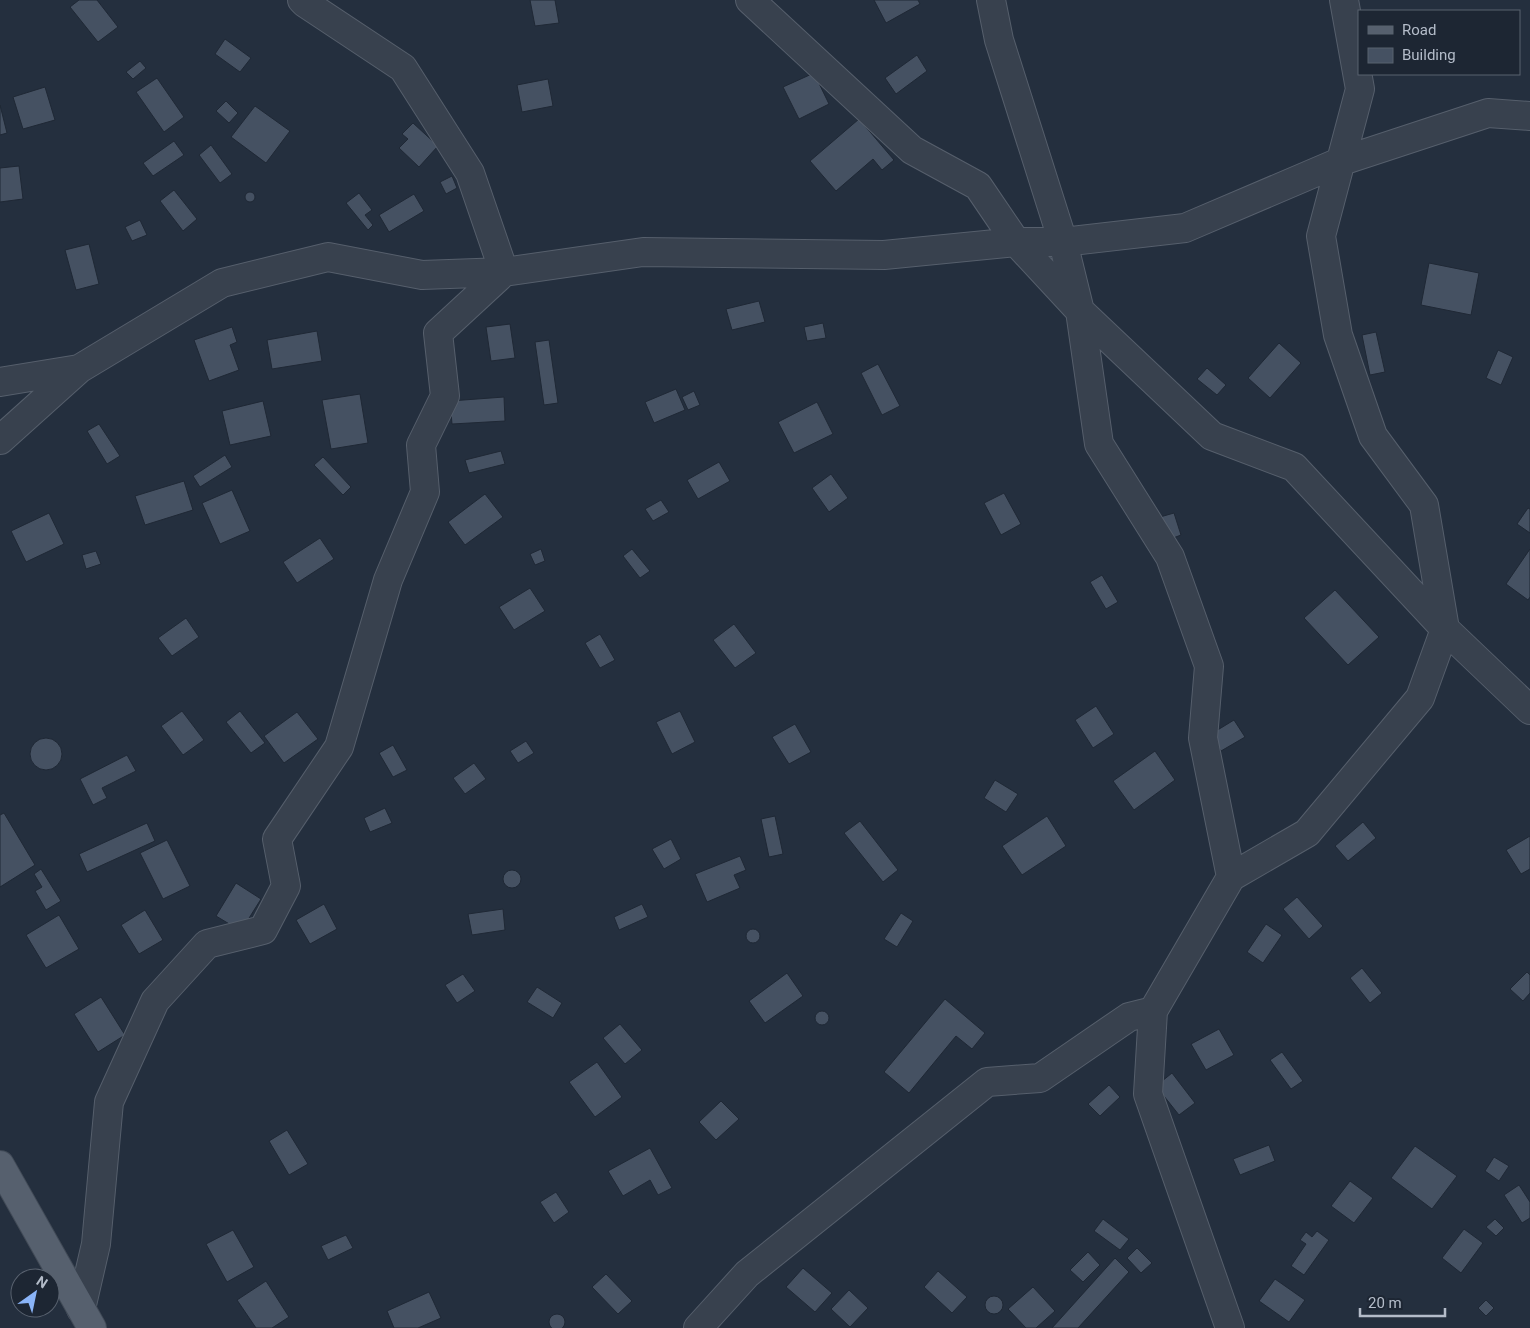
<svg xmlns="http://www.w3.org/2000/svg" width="1530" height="1328" font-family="Roboto,sans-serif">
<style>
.building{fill:#455162;stroke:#1f2835}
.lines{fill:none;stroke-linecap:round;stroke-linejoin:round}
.minor-casing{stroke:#565f6c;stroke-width:30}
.major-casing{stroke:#414a57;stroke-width:30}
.minor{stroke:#38414e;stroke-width:28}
.major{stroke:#56606e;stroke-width:28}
</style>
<rect width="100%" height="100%" fill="#242f3e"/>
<path class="building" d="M 79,0 L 97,0 L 118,27 L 98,42 L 70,7 Z
M 530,0 L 555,0 L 559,23 L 535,26 Z
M 874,0 L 918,0 L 920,4 L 886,23 Z
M 225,39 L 251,58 L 240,72 L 215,54 Z
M 917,55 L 927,71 L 896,94 L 885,78 Z
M 140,61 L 146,68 L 133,79 L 126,72 Z
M 814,73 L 829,104 L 799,119 L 783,87 Z
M 157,78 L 184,117 L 164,132 L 136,92 Z
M 548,79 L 553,106 L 522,112 L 517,85 Z
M 45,87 L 55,120 L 23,129 L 13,97 Z
M 226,101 L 238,113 L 229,123 L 216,111 Z
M 0,105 L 7,133 L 0,135 Z
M 255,106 L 290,131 L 266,163 L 231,137 Z
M 859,119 L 894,160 L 882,170 L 873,159 L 836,191 L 810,161 Z
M 413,123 L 438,146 L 419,167 L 399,148 L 408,139 L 402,134 Z
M 174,141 L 184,155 L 153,176 L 143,163 Z
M 211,145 L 232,174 L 220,183 L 199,155 Z
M 19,166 L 23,199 L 0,202 L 0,168 Z
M 452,176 L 457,188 L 446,194 L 440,182 Z
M 174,190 L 197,219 L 183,231 L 160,201 Z
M245 197a5 5 0 1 1 10 0a5 5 0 1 1-10 0Z
M 359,193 L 372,210 L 365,215 L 373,225 L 368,230 L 346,203 Z
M 414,194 L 424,211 L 389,232 L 379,215 Z
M 140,220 L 147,235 L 132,241 L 125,227 Z
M 89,244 L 99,284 L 76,290 L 65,250 Z
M 1429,263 L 1479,273 L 1471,315 L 1421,305 Z
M 759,301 L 765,322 L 732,330 L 726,309 Z
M 823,323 L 826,338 L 807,341 L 804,327 Z
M 510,324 L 515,358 L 491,361 L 486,327 Z
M 232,327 L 237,342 L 230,345 L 239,370 L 209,381 L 194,340 Z
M 317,331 L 322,361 L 272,369 L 267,340 Z
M 1376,332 L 1385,372 L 1370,375 L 1362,335 Z
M 549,340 L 558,403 L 544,405 L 535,342 Z
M 1279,343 L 1301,363 L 1270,398 L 1248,378 Z
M 1498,350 L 1513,357 L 1501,385 L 1486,378 Z
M 878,364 L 900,406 L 882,415 L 861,373 Z
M 1207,368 L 1226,385 L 1217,395 L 1197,379 Z
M 676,389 L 685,410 L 654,423 L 645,402 Z
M 694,391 L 700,405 L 688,410 L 682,397 Z
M 360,394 L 368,443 L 331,449 L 322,400 Z
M 504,397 L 505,421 L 452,424 L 450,401 Z
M 263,401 L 271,436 L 230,445 L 222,411 Z
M 817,402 L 833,434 L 794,453 L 778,422 Z
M 99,424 L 120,456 L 107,464 L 87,431 Z
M 501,451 L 505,464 L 469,473 L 465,460 Z
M 225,455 L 232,467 L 200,487 L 193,476 Z
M 323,457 L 351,487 L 343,495 L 314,465 Z
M 719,462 L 730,481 L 698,499 L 687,480 Z
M 831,474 L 848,498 L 829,512 L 812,488 Z
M 184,481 L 193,510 L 145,525 L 135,496 Z
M 232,490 L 250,531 L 220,544 L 202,503 Z
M 1004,493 L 1021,524 L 1001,535 L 984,503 Z
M 485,494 L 503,517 L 465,545 L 448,522 Z
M 661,500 L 669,512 L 653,521 L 645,509 Z
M 1528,508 L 1530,509 L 1530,533 L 1517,524 Z
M 49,513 L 64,544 L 26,562 L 11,531 Z
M 1174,513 L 1181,535 L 1168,540 L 1160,517 Z
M 320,538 L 334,559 L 297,583 L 283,562 Z
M 541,549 L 545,561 L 535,565 L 530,554 Z
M 632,549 L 650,571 L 640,578 L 623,556 Z
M 1530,549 L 1530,597 L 1528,600 L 1506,584 Z
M 96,551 L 101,564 L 86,569 L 82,555 Z
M 1102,575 L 1118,602 L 1106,609 L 1090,582 Z
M 530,588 L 545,611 L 514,630 L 499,607 Z
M 1335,590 L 1379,637 L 1348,665 L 1304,618 Z
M 186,618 L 199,637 L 172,656 L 158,638 Z
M 734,624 L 756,653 L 735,668 L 713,640 Z
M 600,634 L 615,660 L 600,668 L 585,643 Z
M 1096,706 L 1114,734 L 1093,748 L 1075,720 Z
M 182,711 L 204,740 L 183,755 L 161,726 Z
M 240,711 L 265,743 L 251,753 L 226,722 Z
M 680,711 L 695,742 L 672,754 L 656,722 Z
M 297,712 L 318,739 L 284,763 L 264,736 Z
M 1234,720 L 1245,737 L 1221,751 L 1211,734 Z
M 795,724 L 811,752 L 789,764 L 772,737 Z
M30 754a16 16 0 1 1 32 0a16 16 0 1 1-32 0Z
M 526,741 L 534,753 L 518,763 L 510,751 Z
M 393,745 L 407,770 L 393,777 L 379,753 Z
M 1155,751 L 1175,780 L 1134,810 L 1113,781 Z
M 127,755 L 136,771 L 102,788 L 107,798 L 93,805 L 80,779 Z
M 474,763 L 486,779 L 465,794 L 453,778 Z
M 995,780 L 1018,794 L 1006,812 L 984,798 Z
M 385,808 L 392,823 L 370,832 L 364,818 Z
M 4,813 L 35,865 L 0,887 L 0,815 Z
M 775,816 L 783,854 L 769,857 L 761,819 Z
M 1047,816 L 1066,846 L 1022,875 L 1002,846 Z
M 860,821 L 898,870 L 883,882 L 844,833 Z
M 1363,822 L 1376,838 L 1348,861 L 1335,846 Z
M 147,823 L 155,841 L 87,872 L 79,854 Z
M 1530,836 L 1530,869 L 1521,874 L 1506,850 Z
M 671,839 L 681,859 L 664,869 L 652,849 Z
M 167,840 L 190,886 L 163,899 L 140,853 Z
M 740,856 L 746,870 L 734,875 L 740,888 L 707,902 L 695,874 Z
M 41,869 L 61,901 L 46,910 L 35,891 L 42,887 L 34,874 Z
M503 879a9 9 0 1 1 18 0a9 9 0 1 1-18 0Z
M 236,883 L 261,899 L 241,931 L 216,916 Z
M 1297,897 L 1323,926 L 1309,939 L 1283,909 Z
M 324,904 L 337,929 L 310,944 L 296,920 Z
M 642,904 L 648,917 L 619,930 L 614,917 Z
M 503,909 L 505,930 L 472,935 L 468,914 Z
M 145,910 L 163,940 L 139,954 L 121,925 Z
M 901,913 L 913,921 L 897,947 L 884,939 Z
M 59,915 L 79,949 L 46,968 L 26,935 Z
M 1266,924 L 1282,935 L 1263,963 L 1247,952 Z
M746 936a7 7 0 1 1 14 0a7 7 0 1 1-14 0Z
M 1362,968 L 1382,993 L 1370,1003 L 1350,978 Z
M 1527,972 L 1530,975 L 1530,993 L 1523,1001 L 1510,989 Z
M 787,973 L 803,996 L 765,1023 L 749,1001 Z
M 463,974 L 475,991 L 457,1003 L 445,985 Z
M 537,987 L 562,1003 L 553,1018 L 527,1002 Z
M 101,997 L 125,1035 L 98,1052 L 74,1014 Z
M 945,999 L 985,1033 L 972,1049 L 956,1036 L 909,1093 L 884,1072 Z
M815 1018a7 7 0 1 1 14 0a7 7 0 1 1-14 0Z
M 620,1024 L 642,1050 L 625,1064 L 603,1038 Z
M 1219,1029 L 1234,1055 L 1206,1070 L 1191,1044 Z
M 1282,1052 L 1303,1081 L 1291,1089 L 1270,1060 Z
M 597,1062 L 622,1097 L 595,1117 L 569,1082 Z
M 1172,1073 L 1195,1103 L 1179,1115 L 1156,1086 Z
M 1109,1085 L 1120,1097 L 1100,1116 L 1088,1104 Z
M 721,1101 L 739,1119 L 716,1140 L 699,1122 Z
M 287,1130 L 308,1164 L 289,1175 L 269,1141 Z
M 1269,1145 L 1275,1161 L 1240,1175 L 1233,1159 Z
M 1415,1146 L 1457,1176 L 1432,1209 L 1391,1178 Z
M 650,1148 L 672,1188 L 658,1195 L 650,1180 L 623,1196 L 608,1171 Z
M 1494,1157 L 1509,1166 L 1499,1181 L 1485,1171 Z
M 1350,1181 L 1373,1198 L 1354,1223 L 1331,1206 Z
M 1519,1185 L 1530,1202 L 1530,1218 L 1522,1223 L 1504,1195 Z
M 556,1192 L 569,1212 L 554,1223 L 540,1202 Z
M 1103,1219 L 1129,1239 L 1120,1250 L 1094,1231 Z
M 1495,1219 L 1504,1228 L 1496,1236 L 1486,1227 Z
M 1464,1229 L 1483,1243 L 1461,1273 L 1442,1258 Z
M 233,1230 L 254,1267 L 227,1282 L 206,1244 Z
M 1317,1231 L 1329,1240 L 1304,1275 L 1291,1266 L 1306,1244 L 1300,1240 L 1306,1232 L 1312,1237 Z
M 346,1235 L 353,1248 L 328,1260 L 321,1246 Z
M 1137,1248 L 1152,1263 L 1141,1273 L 1127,1258 Z
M 1088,1252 L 1100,1265 L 1083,1282 L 1070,1270 Z
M 1115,1258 L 1129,1272 L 1078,1328 L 1052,1328 Z
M 803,1268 L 832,1293 L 815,1312 L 786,1287 Z
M 938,1271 L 967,1297 L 952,1313 L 924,1287 Z
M 606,1274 L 632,1301 L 618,1314 L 592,1287 Z
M 1275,1279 L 1305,1300 L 1289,1322 L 1259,1301 Z
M 266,1281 L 289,1317 L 272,1328 L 256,1328 L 237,1300 Z
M 1033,1287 L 1055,1311 L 1036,1328 L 1026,1328 L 1008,1309 Z
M 849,1290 L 868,1308 L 850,1327 L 831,1309 Z
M 429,1292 L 441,1318 L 418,1328 L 394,1328 L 387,1311 Z
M985 1305a9 9 0 1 1 18 0a9 9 0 1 1-18 0Z
M 1486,1300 L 1494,1308 L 1486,1316 L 1478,1308 Z
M549 1322a8 8 0 1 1 16 0a8 8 0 1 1-16 0Z"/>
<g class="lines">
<defs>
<path id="minor" d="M 750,0 L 912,150 L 978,186 L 1016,242 L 1080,311 L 1212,436 L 1294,467 L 1445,629 L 1530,710
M 991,0 L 999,40 L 1063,242 L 1080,311 L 1099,444 L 1170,557 L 1209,666 L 1203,738 L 1231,877
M 0,382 L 79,369
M 0,440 L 79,369 L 222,283 L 328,257 L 422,275 L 504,272 L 643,252 L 884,255 L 1016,242 L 1063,242 L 1185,228 L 1342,161 L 1488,113 L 1530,116
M 81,1309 L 96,1244 L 109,1102 L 155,1001 L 207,944 L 263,930 L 286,886 L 277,839 L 339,747 L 388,580 L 425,492 L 421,445 L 445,396 L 438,333 L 504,272 L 470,173 L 403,68 L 305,3 L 302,0
M 698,1328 L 747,1274 L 987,1082 L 1040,1078 L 1129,1017 L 1153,1011
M 1230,1328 L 1148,1094 L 1153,1011 L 1231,877 L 1307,833 L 1420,698 L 1445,629 L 1424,505 L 1373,436 L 1338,335 L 1321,236 L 1360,89 L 1344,0"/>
<path id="major" d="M 0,1165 L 92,1328"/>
</defs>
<use href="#minor" class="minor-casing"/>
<use href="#major" class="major-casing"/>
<use href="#minor" class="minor"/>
<use href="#major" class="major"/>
</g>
<rect x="1358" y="10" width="162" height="65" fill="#1d2633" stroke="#59626f"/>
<rect x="1368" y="26" width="25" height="8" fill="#56606e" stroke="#59626f"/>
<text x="1402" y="35" font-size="15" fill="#b4bcc9">Road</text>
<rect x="1368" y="48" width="25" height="15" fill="#455162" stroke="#59626f"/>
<text x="1402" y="60" font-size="15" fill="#b4bcc9">Building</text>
<g transform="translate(35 1293) rotate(33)"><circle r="24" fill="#1d2633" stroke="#59626f"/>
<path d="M0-4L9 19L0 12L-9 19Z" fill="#8ab4f8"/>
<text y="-8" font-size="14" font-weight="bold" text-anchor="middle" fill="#b4bcc9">N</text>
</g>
<path d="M1360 1308v8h85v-8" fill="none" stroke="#b4bcc9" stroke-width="2.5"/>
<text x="1368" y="1308" font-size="15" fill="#b4bcc9" stroke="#1d2633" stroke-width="4" paint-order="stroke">20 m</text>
</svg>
